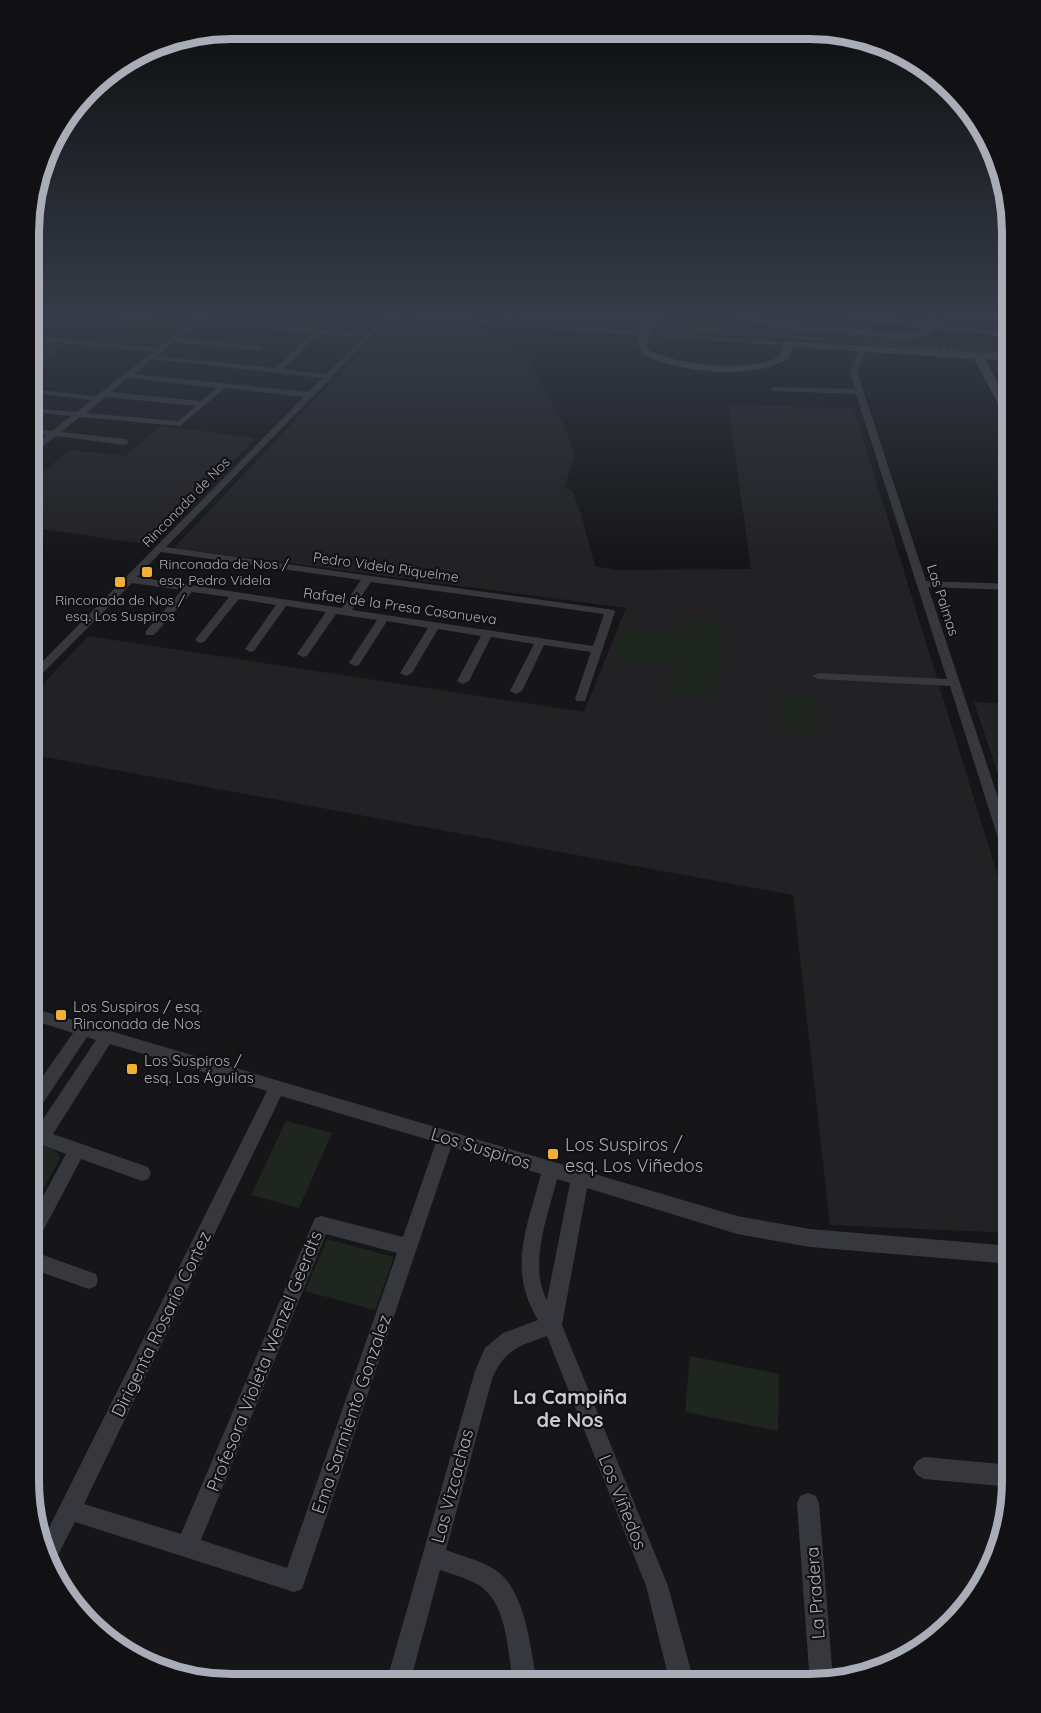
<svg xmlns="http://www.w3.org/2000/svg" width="1041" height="1713" font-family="Quicksand,sans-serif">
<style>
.built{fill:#222225}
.green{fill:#1e261f}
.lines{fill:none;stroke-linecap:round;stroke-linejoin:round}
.street{fill:#37383d;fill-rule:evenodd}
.secondary{fill:#45474d;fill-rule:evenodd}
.rail{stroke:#4a4c52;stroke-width:2;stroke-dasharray:4.5 4;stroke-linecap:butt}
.secondary-bridge{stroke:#45474d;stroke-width:10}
.poi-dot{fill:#f2b134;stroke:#111113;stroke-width:2}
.labels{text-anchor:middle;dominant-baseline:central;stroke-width:4.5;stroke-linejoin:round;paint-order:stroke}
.far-street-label{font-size:14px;fill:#a8adb8;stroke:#111113}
.far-poi-label{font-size:14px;fill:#a8adb8;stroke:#111113;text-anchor:start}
.poi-label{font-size:15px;fill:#a8adb8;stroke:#111113;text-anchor:start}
.near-poi-label{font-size:18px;fill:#a8adb8;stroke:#111113;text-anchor:start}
.near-street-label{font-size:18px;fill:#a8adb8;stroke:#111113}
.near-neighbourhood-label{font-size:20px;font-weight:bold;fill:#c9ccd4;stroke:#111113}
.rim{fill:none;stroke:#a8adb8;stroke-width:8}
</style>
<rect width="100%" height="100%" fill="#161618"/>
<path class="built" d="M 482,317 L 657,319 L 1012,347 L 1012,356 Z
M 1012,317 L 1012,329 L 964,324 L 943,318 Z
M 392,318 L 473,326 L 505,335 L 520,353 L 526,353 L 533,363 L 531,364 L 565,428 L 575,455 L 564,488 L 572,490 L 581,514 L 595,566 L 615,570 L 751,569 L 728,404 L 854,409 L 1012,922 L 1012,1233 L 830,1225 L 793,895 L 29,754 L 30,698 L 88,636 L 584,712 L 626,608 L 174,548 Z
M 160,426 L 255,438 L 225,471 L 217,470 L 145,544 L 30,527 L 30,482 L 70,450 L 125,456 Z
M 974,702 L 1012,704 L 1012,799 L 1006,799 Z"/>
<path class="green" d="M 151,321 L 184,324 L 170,335 L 137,332 Z
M 30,340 L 66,344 L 30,370 Z
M 678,616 L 725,624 L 721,639 L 724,640 L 714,700 L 669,694 L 675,667 L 611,658 L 620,627 L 702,637 L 673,631 Z
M 778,695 L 813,696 L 820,735 L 784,733 Z
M 286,1121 L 332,1133 L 299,1208 L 251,1195 Z
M 29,1141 C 40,1145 56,1146 60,1158 L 29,1217 Z
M 327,1239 L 394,1257 L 375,1310 L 305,1291 Z
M 690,1356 L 779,1374 L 778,1431 L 685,1412 Z"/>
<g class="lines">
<path class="street" d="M 118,317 L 191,322 L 197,317 L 204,317 L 203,319 L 367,334 L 383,317 L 390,317 L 166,547 L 614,610 L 615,612 L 585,701 L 577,701 L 575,699 L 591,652 L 544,645 L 522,691 L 516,694 L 510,691 L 534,644 L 491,637 L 469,681 L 463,684 L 457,681 L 481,636 L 438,629 L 412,673 L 406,676 L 400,673 L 428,628 L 387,621 L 359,665 L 355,666 L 349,663 L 377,620 L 336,614 L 307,656 L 303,657 L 297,654 L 326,612 L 286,606 L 254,651 L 250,652 L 245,649 L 276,605 L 239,599 L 204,642 L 200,643 L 195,640 L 229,597 L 192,592 L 154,635 L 146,635 L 146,631 L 182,590 L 132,583 L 34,682 L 30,683 L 30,674 L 304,397 L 225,388 L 180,426 L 80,417 L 61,432 L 125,439 L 129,442 L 125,445 L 56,436 L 30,456 L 30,449 L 47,435 L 30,433 L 30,429 L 52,431 L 71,416 L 30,412 L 30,408 L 77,412 L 91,400 L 41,394 L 38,394 L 38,390 L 96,396 L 153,352 L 30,340 L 30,336 L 158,348 L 186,325 L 121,319 ZM 199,322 L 312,333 L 276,368 L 157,356 L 174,342 L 259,350 L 263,348 L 259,346 L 178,338 ZM 319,334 L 363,338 L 327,374 L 283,369 ZM 152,359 L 323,378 L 308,392 L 134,374 ZM 128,378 L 217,388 L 201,401 L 111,392 ZM 106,397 L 196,406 L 178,421 L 86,413 ZM 161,552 L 361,580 L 342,608 L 137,577 ZM 371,582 L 604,614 L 593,646 L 352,610 Z
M 413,317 L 443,317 L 788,342 L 792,344 L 788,346 L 416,319 Z
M 859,347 L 866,349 L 858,371 L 859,378 L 926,581 L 1012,584 L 1012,590 L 928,587 L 1012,840 L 1012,865 L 1007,863 L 1005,860 L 950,686 L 818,679 L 812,676 L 818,673 L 947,679 L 856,394 L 774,391 L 770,389 L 774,387 L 855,389 L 850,371 Z
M 996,388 L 1012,389 L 1012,393 L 993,392 L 993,388 Z
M 29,1007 L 737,1216 L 810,1229 L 1012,1246 L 1012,1264 L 810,1247 L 737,1234 L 587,1188 L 562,1325 L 668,1586 L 690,1667 L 692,1684 L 668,1684 L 666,1667 L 646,1586 L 547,1336 C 519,1346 504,1350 492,1379 L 446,1550 C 462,1556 483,1561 497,1571 C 526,1592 531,1651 537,1684 L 513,1684 C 508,1654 508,1609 483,1588 C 471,1579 454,1575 440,1570 L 410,1683 L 386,1683 L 475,1371 L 485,1348 L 503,1333 L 538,1320 C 507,1269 527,1228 541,1174 L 451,1147 L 302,1589 L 294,1592 L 75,1522 L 51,1568 L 44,1559 L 41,1544 L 267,1091 L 110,1044 L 53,1134 L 148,1167 L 151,1173 L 148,1179 L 142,1181 L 81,1159 L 35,1246 L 29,1249 L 29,1222 L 66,1154 L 29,1140 L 29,1126 L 37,1128 L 96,1040 L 87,1037 L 35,1115 L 29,1117 L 29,1096 L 73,1033 L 29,1019 ZM 281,1096 L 436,1142 L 403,1237 L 321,1216 L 315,1218 L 181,1534 L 84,1504 ZM 557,1179 L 570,1183 L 547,1300 C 528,1265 548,1216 557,1179 ZM 326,1234 L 397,1253 L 287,1568 L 201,1540 Z
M 29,1250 L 96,1274 L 98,1280 L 96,1286 L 89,1289 L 29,1268 Z
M 924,1457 L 1012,1465 L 1012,1487 L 924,1479 L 917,1475 L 913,1468 L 917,1461 Z
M 808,1493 L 816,1496 L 819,1504 L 833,1680 L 810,1684 L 797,1504 L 800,1496 Z"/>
<path class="secondary" d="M 727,317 L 747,317 L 784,323 L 909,333 L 927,328 L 853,320 L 848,317 L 877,317 L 927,323 L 927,317 L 937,317 L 937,324 L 1012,332 L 1012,338 L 936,329 L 932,334 L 909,339 L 784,329 Z
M 639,340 L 645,340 L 649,350 C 681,366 749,373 780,356 L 783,344 L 788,341 L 1012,355 L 1012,361 L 985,359 L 1012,411 L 1012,423 L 1007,420 L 974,359 L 792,347 L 788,359 C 751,380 679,373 642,354 Z"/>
<path class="rail" d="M 535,317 L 1012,354"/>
<path class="secondary-bridge" d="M 642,342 L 652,318"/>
</g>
<linearGradient id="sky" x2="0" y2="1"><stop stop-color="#0c0c0d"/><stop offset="0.57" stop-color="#363c48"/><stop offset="1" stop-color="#363c48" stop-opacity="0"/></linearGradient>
<rect width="1041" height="557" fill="url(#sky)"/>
<g class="poi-dot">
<rect x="141" y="566" width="12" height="12" rx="3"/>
<rect x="114" y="576" width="12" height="12" rx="3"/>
<rect x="55" y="1009" width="12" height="12" rx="3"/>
<rect x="126" y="1063" width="12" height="12" rx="3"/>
<rect x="547" y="1148" width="12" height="12" rx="3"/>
</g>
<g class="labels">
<g class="far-street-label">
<text transform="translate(186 502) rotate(-46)">Rinconada de Nos</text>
<text transform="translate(386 567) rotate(8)">Pedro Videla Riquelme</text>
<text transform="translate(943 600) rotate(72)">Las Palmas</text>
<text transform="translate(400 606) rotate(8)">Rafael de la Presa Casanueva</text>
</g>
<g class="far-poi-label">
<text x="159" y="564">Rinconada de Nos /<tspan x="159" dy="16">esq. Pedro Videla</tspan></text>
<text x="120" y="600" text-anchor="middle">Rinconada de Nos /<tspan x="120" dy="16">esq. Los Suspiros</tspan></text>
</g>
<g class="poi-label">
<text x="73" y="1006">Los Suspiros / esq.<tspan x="73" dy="17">Rinconada de Nos</tspan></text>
<text x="144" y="1060">Los Suspiros /<tspan x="144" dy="17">esq. Las Águilas</tspan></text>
</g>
<g class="near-poi-label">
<text x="565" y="1144">Los Suspiros /<tspan x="565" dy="21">esq. Los Viñedos</tspan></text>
</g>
<g class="near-street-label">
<text transform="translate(481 1148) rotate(17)">Los Suspiros</text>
<text transform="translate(161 1324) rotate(-64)">Dirigenta Rosario Cortez</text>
<text transform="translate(264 1361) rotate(-68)">Profesora Violeta Wenzel Geerdts</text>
<text transform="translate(351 1414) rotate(-71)">Ema Sarmiento Gonzalez</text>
<text transform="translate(452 1486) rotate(-75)">Las Vizcachas</text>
<text transform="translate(623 1502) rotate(68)">Los Viñedos</text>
<text transform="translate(815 1593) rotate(-94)">La Pradera</text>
</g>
<g class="near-neighbourhood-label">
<text x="570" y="1396">La Campiña<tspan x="570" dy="23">de Nos</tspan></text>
</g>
</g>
<path d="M0 0H1041V1713H0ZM232 39H809A193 193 0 0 1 1002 232V1481A193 193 0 0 1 809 1674H232A193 193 0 0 1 39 1481V232A193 193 0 0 1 232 39Z" fill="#111113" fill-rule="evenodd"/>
<path class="rim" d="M232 39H809A193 193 0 0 1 1002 232V1481A193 193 0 0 1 809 1674H232A193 193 0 0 1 39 1481V232A193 193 0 0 1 232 39Z"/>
</svg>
